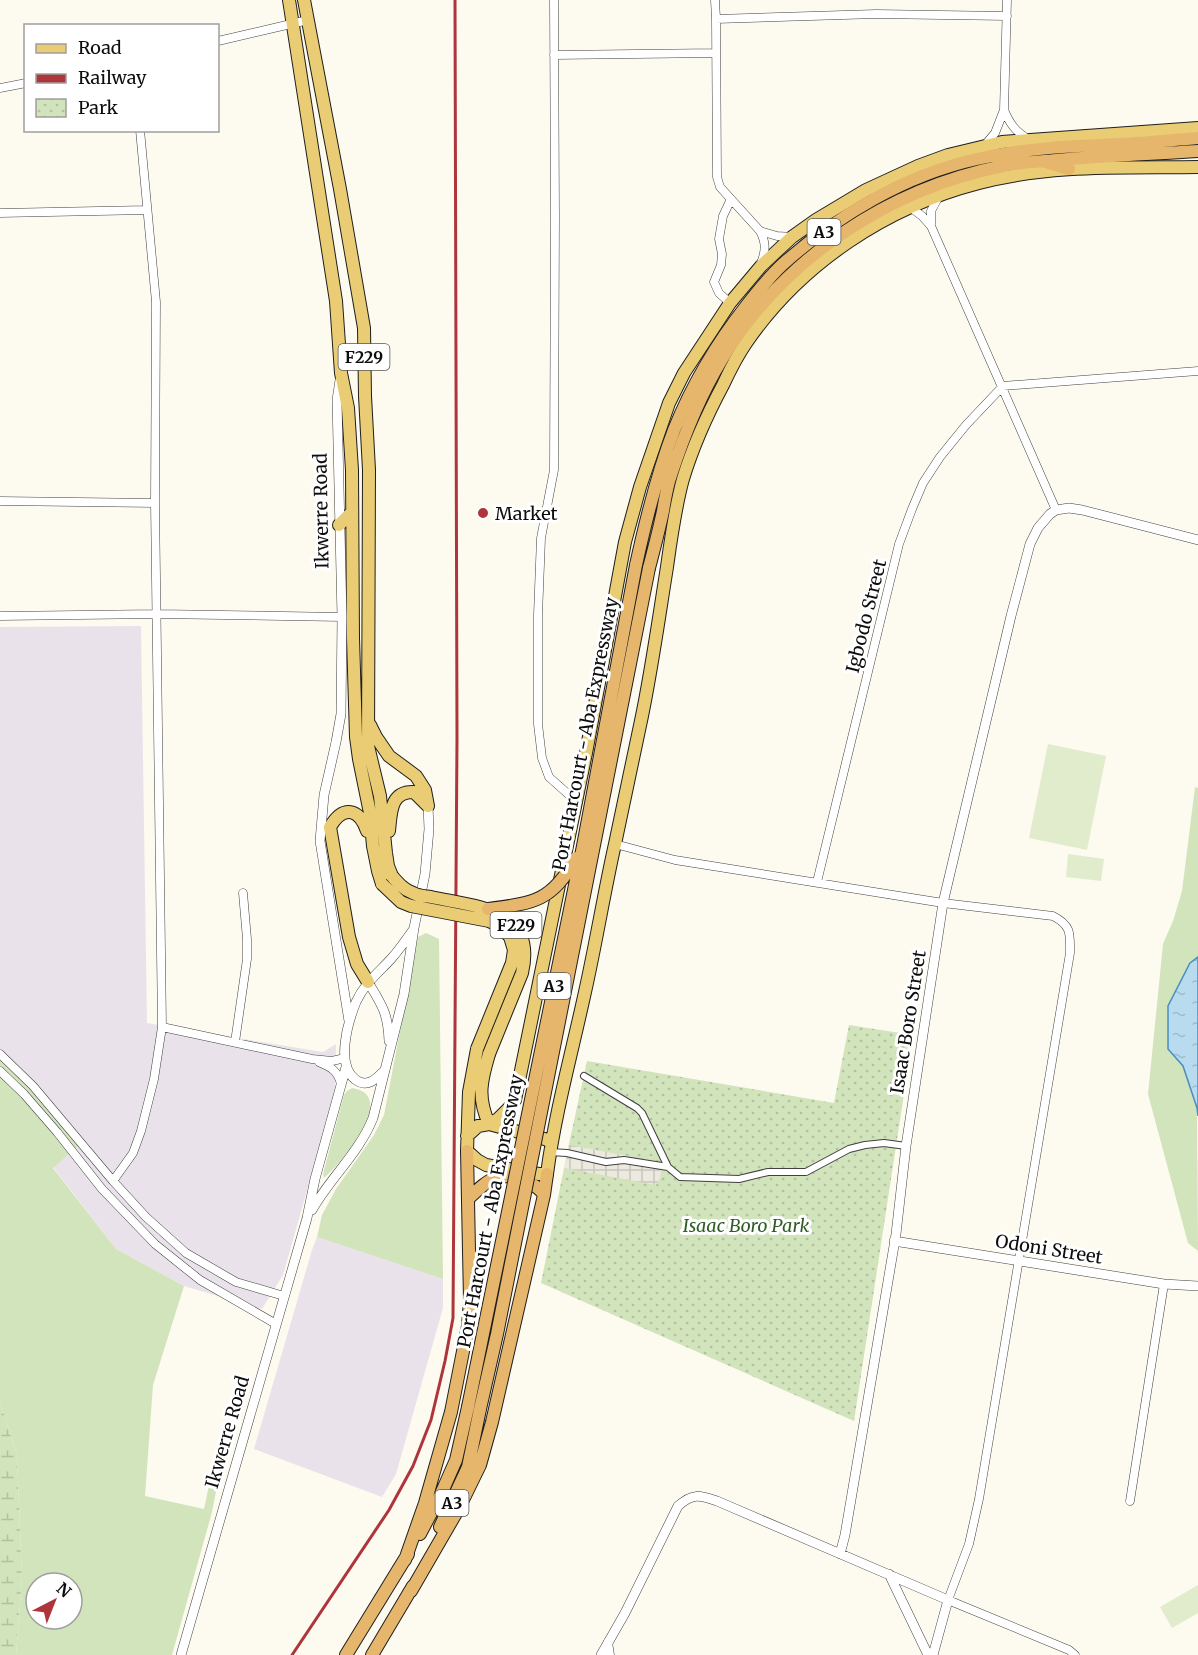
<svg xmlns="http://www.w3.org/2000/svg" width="1198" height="1655" font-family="Merriweather,serif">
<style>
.industrial{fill:#eae2eb}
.grass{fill:#d1e4bc;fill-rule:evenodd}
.wetland{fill:url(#wetland-marsh)}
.park{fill:url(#park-dots)}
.pitch{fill:#e1eccd}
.plaza{fill:url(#plaza-grid)}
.water{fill:url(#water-ripples);stroke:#488fbe;stroke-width:1.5}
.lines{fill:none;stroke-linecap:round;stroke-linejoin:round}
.pedestrian-casing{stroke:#404040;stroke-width:8}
.minor-casing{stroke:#404040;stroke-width:9}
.tertiary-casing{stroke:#404040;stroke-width:10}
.primary-casing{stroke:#1e1e1e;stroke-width:14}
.trunk-casing{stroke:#1e1e1e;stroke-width:14}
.pedestrian{stroke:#fff;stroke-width:6}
.minor{stroke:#fff;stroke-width:8}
.tertiary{stroke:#fff;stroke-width:9}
.primary{stroke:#e9cc73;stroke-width:12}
.trunk{stroke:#e6b66c;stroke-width:12}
.rail{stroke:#ad353b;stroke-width:3}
.primary-bridge-casing{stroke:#1e1e1e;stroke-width:14;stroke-linecap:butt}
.trunk-bridge-casing{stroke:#1e1e1e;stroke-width:14;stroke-linecap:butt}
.primary-bridge{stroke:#e9cc73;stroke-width:12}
.trunk-bridge{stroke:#e6b66c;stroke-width:12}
.poi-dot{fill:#ad353b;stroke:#fff;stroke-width:2}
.labels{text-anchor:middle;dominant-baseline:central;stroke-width:6;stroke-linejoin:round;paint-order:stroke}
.shield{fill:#fff;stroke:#565656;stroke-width:1.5}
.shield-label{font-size:16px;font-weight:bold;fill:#0d0d0d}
.street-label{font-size:18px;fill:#0d0d0d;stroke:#fff}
.poi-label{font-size:18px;fill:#0d0d0d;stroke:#fff;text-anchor:start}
.park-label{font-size:18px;font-style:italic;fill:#305d25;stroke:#fff}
</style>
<defs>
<pattern id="wetland-marsh" width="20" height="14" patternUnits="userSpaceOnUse" patternTransform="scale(1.5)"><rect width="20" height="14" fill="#d1e4bc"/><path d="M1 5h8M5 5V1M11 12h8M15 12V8" fill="none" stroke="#b2c2a0"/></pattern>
<pattern id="park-dots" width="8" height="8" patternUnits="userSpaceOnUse" patternTransform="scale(1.5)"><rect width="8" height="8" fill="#d1e4bc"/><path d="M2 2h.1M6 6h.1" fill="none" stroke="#b2c2a0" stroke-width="1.8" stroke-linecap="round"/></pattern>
<pattern id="plaza-grid" width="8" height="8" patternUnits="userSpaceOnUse" patternTransform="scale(1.5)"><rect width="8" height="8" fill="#ece9de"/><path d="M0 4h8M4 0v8" fill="none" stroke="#c9c7bd"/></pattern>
<pattern id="water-ripples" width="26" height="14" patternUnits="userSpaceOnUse" patternTransform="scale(1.5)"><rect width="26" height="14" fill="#b9dbef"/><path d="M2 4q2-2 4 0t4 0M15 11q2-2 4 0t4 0" fill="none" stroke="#9ebbcc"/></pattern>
</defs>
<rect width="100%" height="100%" fill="#fdfaef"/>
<path class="industrial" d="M 141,626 L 147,1023 L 323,1052 L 336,1044 L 335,1092 L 283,1275 L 262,1309 L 184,1286 L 116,1249 L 53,1167 L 82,1144 L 0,1053 L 0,627 Z
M 317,1237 L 443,1279 L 443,1308 L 396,1474 L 382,1497 L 254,1449 L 312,1250 Z"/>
<path class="grass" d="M 1195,787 L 1198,788 L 1198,957 L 1190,963 L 1168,1006 L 1168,1049 L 1183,1066 L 1197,1108 L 1198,1251 L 1188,1243 L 1148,1094 L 1163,944 L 1173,921 L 1182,891 Z
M 426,933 L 439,939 L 443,1279 L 317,1237 L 322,1215 L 336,1189 L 374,1135 L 384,1115 L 418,937 Z
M 0,1053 L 82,1143 L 53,1168 L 116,1249 L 184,1286 L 153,1385 L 145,1496 L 204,1509 L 217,1448 L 226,1440 L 212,1512 L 172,1655 L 16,1655 L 22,1578 L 17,1455 L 0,1401 ZM 36,1583 L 72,1583 L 72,1619 L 36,1619 Z
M 352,1088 C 400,1095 340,1164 324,1178 L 323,1174 L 344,1095 L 347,1091 Z"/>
<path class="wetland" d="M 0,1401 L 17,1455 L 22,1578 L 16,1655 L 0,1655 Z"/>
<path class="park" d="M 849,1025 L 913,1035 L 854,1421 L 541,1283 L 567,1153 L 587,1061 L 834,1103 Z"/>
<path class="pitch" d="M 1048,744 L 1106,756 L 1087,850 L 1029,838 Z
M 1068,854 L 1104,859 L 1101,881 L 1066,877 Z
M 1198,1585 L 1198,1613 L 1172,1628 L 1160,1607 Z"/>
<path class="plaza" d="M 569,1145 L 655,1161 L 659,1166 L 661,1173 L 660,1178 L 656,1185 L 564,1168 Z"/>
<path class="water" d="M 1198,957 L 1198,1116 L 1197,1108 L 1183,1066 L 1168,1049 L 1168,1006 L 1190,963 Z"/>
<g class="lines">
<defs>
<path id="pedestrian" d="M 584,1076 L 637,1108 L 642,1113 L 668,1167
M 550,1152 L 567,1153 L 606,1162 L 624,1160 L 668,1167 L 680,1177 L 739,1179 L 768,1172 L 806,1172 L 849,1149 L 865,1145 L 884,1143 L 906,1146"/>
<path id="minor" d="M 554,0 L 555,217 L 554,470 L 541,538 L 538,615 L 538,724 L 542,758 L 549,777 L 577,802
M 715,0 L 716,19 L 717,177 L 720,187 L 760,231 C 766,242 766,251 761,263
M 716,19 L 876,14 L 1007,16
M 218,41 L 308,20
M 554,55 L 716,53
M 0,88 L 26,83
M 1004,110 C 1010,124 1015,131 1028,139
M 985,145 L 995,133 L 1004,110 L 1007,0
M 910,207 L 922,216 L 931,226 L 1056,510
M 0,213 L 147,210
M 931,224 L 931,211 L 939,196
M 760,231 L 777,236 L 792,237
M 730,303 L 719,293 L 714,282 L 721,265 L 722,254 L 719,239 L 723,216 L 731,199
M 0,501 L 155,503
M 0,616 L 157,614 L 342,617
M 615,844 L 675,860 L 943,903 L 1053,916 C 1072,926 1070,934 1070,953 L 979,1499 L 969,1544 L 948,1600 L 1069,1650 L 1075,1655
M 817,882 L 899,544 L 912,509 L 923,483 L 940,457 L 966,425 L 1003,386 L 1198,371
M 162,1027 L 312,1059 L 332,1061 L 345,1058
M 235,1042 L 247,959 L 247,939 L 243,893
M 0,1054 L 33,1086 L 113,1181 L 146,1217 L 186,1253 L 236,1282 L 284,1296
M 319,1062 C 331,1067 338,1071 341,1084
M 0,1071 L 24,1094 L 57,1132 L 102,1189 L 155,1244 L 200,1280 L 276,1324
M 113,1181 L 133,1153 L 141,1131 L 154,1079 L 162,1027 L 155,503 L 156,302 L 140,130
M 1130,1501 L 1164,1284
M 608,1642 L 610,1655"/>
<path id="tertiary" d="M 340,380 L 337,400 L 342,617 L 341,714 L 336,742 L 324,795 L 320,841 L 349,1021
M 368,982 C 382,1005 388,1013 389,1041
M 383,1072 C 376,1079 367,1088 356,1080 C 335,1065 348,1022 356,1002 C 364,984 378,973 391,959 C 399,950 406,940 413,930
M 312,1210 C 330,1178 359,1153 373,1118 L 404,994 L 414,928 L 425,874 L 429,829 L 428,806
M 894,1241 L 1164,1284 L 1198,1286
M 840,1554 L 845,1535 L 896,1234 L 906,1146 L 943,903 L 1011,616 L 1030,544 L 1038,528 L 1050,514 L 1056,510 L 1069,508 L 1082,510 L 1198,540
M 889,1574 L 928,1655
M 181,1655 L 307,1218 L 315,1179 L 346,1067
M 601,1655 L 625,1613 L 678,1506 C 693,1493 699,1495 717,1501 L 948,1600 L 933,1655"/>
<path id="primary" d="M 289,0 L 336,301 L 341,373 L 348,408 L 352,470 L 353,638 L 356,737 L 359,759 L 370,813 L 373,846 L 378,871 L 382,884
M 304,0 L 340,189 L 364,328 L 365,396 L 369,470 L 368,746 L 380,796 L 386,853 L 388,866 L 392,876
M 339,525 L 351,513
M 370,725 L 376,737 L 389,756 L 416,776 L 425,790 L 428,806
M 367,831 C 359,808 343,805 330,827 L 349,937 L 357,964 L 368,982
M 389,831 C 391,813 390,791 414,792 L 427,805
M 477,1049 L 469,1092 L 467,1151 L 477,1160 L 486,1165 L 539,1174 L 547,1174 C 555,1113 572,1052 585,992 C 596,943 604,893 615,844 C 624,801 633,759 642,716 C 652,667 659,617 667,567 C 671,538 675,508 683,479 C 693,446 707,415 723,385 C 730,370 737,356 746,343 C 801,263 886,207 979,183 C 1050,164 1126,168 1198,167
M 489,1054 C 481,1081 477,1097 489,1124
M 489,1124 L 541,1138 L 548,1140 L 551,1144
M 467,1136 L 478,1126 L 489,1124 L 498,1119 L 510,1107 L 515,1100 L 586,753 L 625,542 L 640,487 L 669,403 L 684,373 L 730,303 L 761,266 L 792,237 L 816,220 L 866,190 L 918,166 L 948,155 L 1002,142 L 1198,128"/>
<path id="trunk" d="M 1048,163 L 1069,169
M 636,565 C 646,519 657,474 674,430 C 692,385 717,343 747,305 C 758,291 770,276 783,264 C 838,215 905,175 977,159 C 1025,148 1072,146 1121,144 C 1147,143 1172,140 1198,138
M 649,568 C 654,549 659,530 663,511 C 665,499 667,486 671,475 C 684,435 700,395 722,359 C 784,258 888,189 1003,166 C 1021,162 1039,162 1057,160 C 1104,156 1151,154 1198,151
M 468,1199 C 489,1179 500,1168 529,1183 C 535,1186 540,1188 544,1195
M 440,1527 L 468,1467 L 480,1409
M 420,1534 L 441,1494 L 456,1460 L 468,1407
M 405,1560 L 425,1503 L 451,1412 L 468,1326 L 470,1300 L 467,1151
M 411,1591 L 459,1508 L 480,1465 L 492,1422 L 544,1195 L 547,1174
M 346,1655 L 408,1554
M 372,1655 L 413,1586"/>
</defs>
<use href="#pedestrian" class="pedestrian-casing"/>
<use href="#minor" class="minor-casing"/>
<use href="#tertiary" class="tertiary-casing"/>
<use href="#primary" class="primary-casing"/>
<use href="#trunk" class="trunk-casing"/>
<use href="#pedestrian" class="pedestrian"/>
<use href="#minor" class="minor"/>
<use href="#tertiary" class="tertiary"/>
<use href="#primary" class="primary"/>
<use href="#trunk" class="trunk"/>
<path class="rail" d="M 292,1655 L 389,1510 L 413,1466 L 431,1420 L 445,1361 L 453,1318 L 457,738 L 455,0"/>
<defs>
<path id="primary-bridge" d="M 392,876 C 398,883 404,890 413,893 C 418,896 425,896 431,897 C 477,907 537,908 522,973 L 489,1054
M 382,884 L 401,902 L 411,906 L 489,921 L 501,927 L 510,937 L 514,950 L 512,963 L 477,1049"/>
<path id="trunk-bridge" d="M 488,909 C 535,903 552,901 576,858
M 468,1407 L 583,846 L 636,565
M 480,1409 L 497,1334 L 649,568"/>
</defs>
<use href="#primary-bridge" class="primary-bridge-casing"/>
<use href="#trunk-bridge" class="trunk-bridge-casing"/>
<use href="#primary-bridge" class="primary-bridge"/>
<use href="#trunk-bridge" class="trunk-bridge"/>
</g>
<circle class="poi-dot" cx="483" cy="513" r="6"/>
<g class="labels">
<g class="shield">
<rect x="807.5" y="219" width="33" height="26" rx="4.5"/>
<rect x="338.5" y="344" width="51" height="26" rx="4.5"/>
<rect x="490.5" y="912" width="51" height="26" rx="4.5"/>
<rect x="537.5" y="973" width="33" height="26" rx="4.5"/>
<rect x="435.5" y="1490" width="33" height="26" rx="4.5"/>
</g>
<g class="shield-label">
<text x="824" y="232">A3</text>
<text x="364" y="357">F229</text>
<text x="516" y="925">F229</text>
<text x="554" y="986">A3</text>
<text x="452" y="1503">A3</text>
</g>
<g class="street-label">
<text transform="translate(321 511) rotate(-91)">Ikwerre Road</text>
<text transform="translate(866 616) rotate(-76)">Igbodo Street</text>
<text transform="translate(585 734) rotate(-79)">Port Harcourt - Aba Expressway</text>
<text transform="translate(908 1022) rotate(-81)">Isaac Boro Street</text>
<text transform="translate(490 1211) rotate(-79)">Port Harcourt - Aba Expressway</text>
<text transform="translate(1049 1249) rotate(9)">Odoni Street</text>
<text transform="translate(227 1432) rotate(-74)">Ikwerre Road</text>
</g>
<g class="poi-label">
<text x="495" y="513">Market</text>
</g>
<g class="park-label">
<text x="746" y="1225">Isaac Boro Park</text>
</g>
</g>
<rect x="24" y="24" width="195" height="108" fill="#ffffff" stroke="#9e9e9e" stroke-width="1.5"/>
<rect x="36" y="44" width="30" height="9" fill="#e9cc73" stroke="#9e9e9e" stroke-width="1.5"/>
<text x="78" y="54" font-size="18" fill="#0d0d0d">Road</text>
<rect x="36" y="74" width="30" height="9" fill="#ad353b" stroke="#9e9e9e" stroke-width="1.5"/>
<text x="78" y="84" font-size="18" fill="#0d0d0d">Railway</text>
<rect x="36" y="99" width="30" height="18" fill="url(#park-dots)" stroke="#9e9e9e" stroke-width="1.5"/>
<text x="78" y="114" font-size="18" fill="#0d0d0d">Park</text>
<g transform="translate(54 1601) rotate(42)"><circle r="28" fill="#ffffff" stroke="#9e9e9e" stroke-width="1.5"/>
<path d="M0-4.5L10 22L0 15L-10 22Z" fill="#ad353b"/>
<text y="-9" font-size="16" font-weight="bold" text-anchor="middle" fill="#0d0d0d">N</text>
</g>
</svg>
